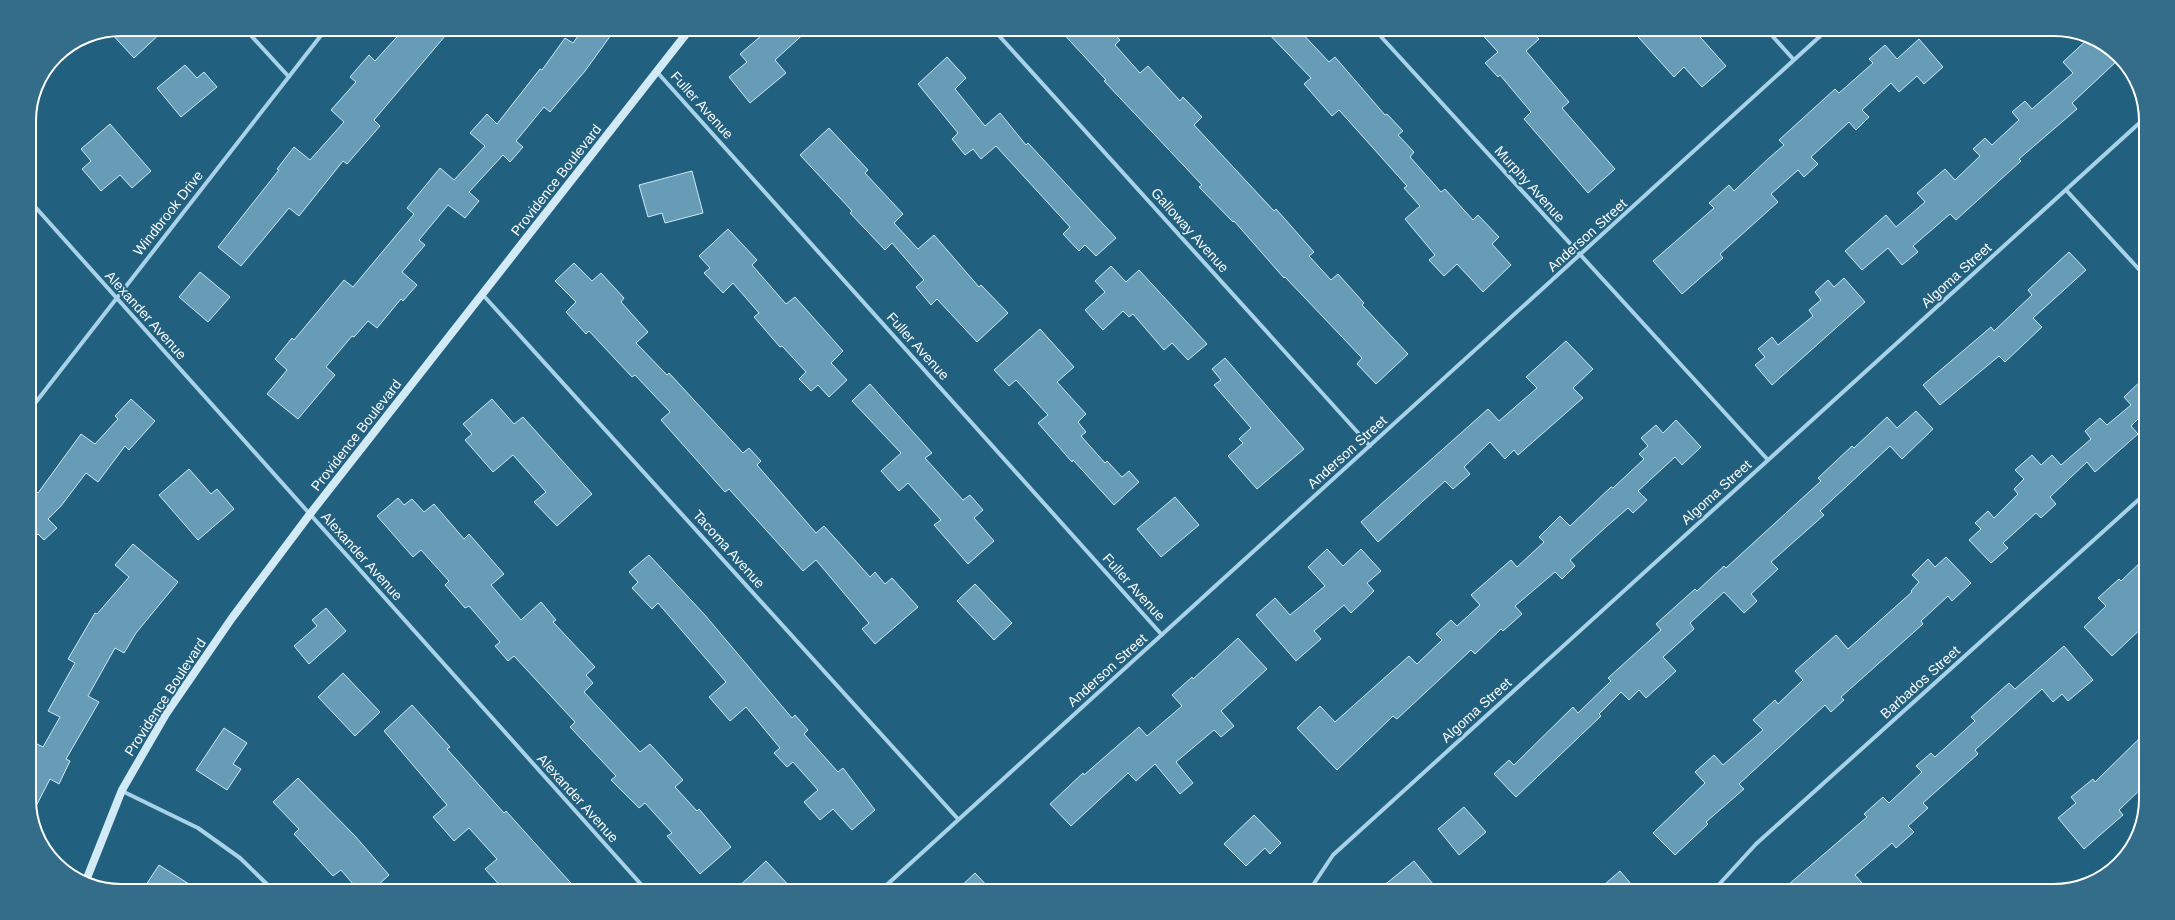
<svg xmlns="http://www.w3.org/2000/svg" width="2175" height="920" font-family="Helvetica,sans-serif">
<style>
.building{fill:#679cb6;stroke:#cce8f5}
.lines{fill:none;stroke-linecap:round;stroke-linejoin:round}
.minor{stroke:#a8d2e7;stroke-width:4}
.secondary{stroke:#d2eaf6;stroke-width:8}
.labels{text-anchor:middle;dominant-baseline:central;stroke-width:4;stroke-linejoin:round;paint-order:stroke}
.street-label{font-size:14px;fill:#fff;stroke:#226080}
.rim{fill:none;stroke:#fff;stroke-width:2}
</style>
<rect width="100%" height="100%" fill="#226080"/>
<path class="building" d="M 121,29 L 165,29 L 134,58 L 109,31 Z
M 404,29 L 451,29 L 374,120 L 380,126 L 347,164 L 343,161 L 299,216 L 289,208 L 241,266 L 218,247 L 279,170 L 277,169 L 294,147 L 310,160 L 344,122 L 331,110 L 356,82 L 350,77 L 369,55 L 375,61 Z
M 583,29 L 603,29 L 611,35 L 585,71 L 550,112 L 544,107 L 516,141 L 523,147 L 510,162 L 503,155 L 469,192 L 479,201 L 465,218 L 448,205 L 419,240 L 425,245 L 402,272 L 417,285 L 403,301 L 401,299 L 377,328 L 368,321 L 354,337 L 352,336 L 326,367 L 335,375 L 298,419 L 267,394 L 287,370 L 275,359 L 292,338 L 294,340 L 344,280 L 353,287 L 414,214 L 407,208 L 440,168 L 454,180 L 485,146 L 470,133 L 487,114 L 497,124 L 540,69 L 542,70 L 565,38 L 573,43 Z
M 769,29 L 809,29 L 775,60 L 786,73 L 750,103 L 729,77 L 747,62 L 740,54 Z
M 1059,29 L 1110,29 L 1120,40 L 1115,45 L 1140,73 L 1148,66 L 1180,101 L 1183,97 L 1202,117 L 1194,125 L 1274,211 L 1276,209 L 1314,252 L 1309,256 L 1331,280 L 1338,274 L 1364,303 L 1362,305 L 1408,354 L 1376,384 L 1357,364 L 1362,358 L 1285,277 L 1284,278 L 1234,221 L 1233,222 L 1199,187 L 1202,185 L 1104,81 L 1106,80 Z
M 1264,29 L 1298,29 L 1329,62 L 1335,57 L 1385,115 L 1387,114 L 1403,131 L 1398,135 L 1414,152 L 1410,157 L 1441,192 L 1445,189 L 1473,220 L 1478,215 L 1499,237 L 1492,244 L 1511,265 L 1483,292 L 1457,264 L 1444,276 L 1429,260 L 1435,255 L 1405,219 L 1420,206 L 1404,188 L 1407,186 L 1339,110 L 1332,116 L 1304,84 L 1311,78 Z
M 1477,29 L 1529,29 L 1539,39 L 1526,51 L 1569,102 L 1562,108 L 1615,169 L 1588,193 L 1524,119 L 1531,112 L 1500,75 L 1498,77 L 1485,63 L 1498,52 Z
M 1631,29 L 1693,29 L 1726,66 L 1702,87 L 1684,67 L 1674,77 Z
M 2090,37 L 2118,60 L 2072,103 L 2077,109 L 2019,159 L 2021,161 L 1956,220 L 1950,214 L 1913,246 L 1918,252 L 1902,265 L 1888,248 L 1862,270 L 1845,251 L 1886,215 L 1896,227 L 1925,202 L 1917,193 L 1945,169 L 1955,180 L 1980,156 L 1973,149 L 1985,138 L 1992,145 L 2019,120 L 2012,112 L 2025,101 L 2032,109 L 2073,73 L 2063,62 Z
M 1919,39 L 1943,67 L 1924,84 L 1917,76 L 1899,92 L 1891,83 L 1862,110 L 1869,117 L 1856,130 L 1849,122 L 1811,157 L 1818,164 L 1804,177 L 1798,170 L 1771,194 L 1778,202 L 1720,254 L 1723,258 L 1682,294 L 1653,261 L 1714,208 L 1709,203 L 1729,185 L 1734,191 L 1769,158 L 1784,145 L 1779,140 L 1835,89 L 1839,93 L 1873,63 L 1869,59 L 1885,45 L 1897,59 Z
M 947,57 L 966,78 L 955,89 L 985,126 L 1000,113 L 1026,145 L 1028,143 L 1116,238 L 1096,256 L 1085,245 L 1079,251 L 1063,234 L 1070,227 L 996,146 L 981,159 L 973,149 L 965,155 L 952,139 L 958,133 L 918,84 Z
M 185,65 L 197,78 L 204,72 L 217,87 L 181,117 L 157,88 Z
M 110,124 L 151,171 L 132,188 L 120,175 L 101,191 L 82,169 L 91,161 L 81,149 Z
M 829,128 L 868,170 L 865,173 L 903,214 L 894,223 L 918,249 L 934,235 L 979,287 L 981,285 L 1008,313 L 977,342 L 937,299 L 931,305 L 916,287 L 924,280 L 892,243 L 885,250 L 850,213 L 852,211 L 800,155 Z
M 692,171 L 703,213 L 665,223 L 662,213 L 648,217 L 639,185 Z
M 728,229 L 757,260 L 752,265 L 786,304 L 795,297 L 843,351 L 831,363 L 847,380 L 829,397 L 818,385 L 811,391 L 799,379 L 806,372 L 782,346 L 780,347 L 754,317 L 759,313 L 733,283 L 723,293 L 704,273 L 710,268 L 699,256 Z
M 2069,252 L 2086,270 L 2033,318 L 2042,327 L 2005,362 L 1999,356 L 1940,405 L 1923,385 L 1991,327 L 1994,331 L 2032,295 L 2028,290 Z
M 574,263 L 592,281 L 601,273 L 624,298 L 621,302 L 648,332 L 636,343 L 667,375 L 669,373 L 743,453 L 749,448 L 761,461 L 757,465 L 816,533 L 824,526 L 870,577 L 875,572 L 885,584 L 892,578 L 918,607 L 875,644 L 862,629 L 869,623 L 816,560 L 803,571 L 729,489 L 725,492 L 661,420 L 670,412 L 635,375 L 632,377 L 589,331 L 586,334 L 566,312 L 576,302 L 555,281 Z
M 1111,266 L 1126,282 L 1139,270 L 1207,344 L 1188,360 L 1172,343 L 1164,350 L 1133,314 L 1129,317 L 1123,311 L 1103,330 L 1085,310 L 1105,292 L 1095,281 Z
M 200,272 L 230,297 L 208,322 L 179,297 Z
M 1844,278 L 1865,302 L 1772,385 L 1755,365 L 1765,357 L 1758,349 L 1772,337 L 1778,345 L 1813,316 L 1809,310 L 1821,300 L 1815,292 L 1828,280 L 1834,287 Z
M 1040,329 L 1074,367 L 1057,382 L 1086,414 L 1078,422 L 1086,432 L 1081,436 L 1105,463 L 1107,461 L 1122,477 L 1129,471 L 1139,482 L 1114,505 L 1073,460 L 1072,462 L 1038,423 L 1048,415 L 1016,380 L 1009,386 L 994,370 Z
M 1566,341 L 1593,369 L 1573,388 L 1583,398 L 1518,455 L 1514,450 L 1505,459 L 1490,442 L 1464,467 L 1470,474 L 1453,489 L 1445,481 L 1378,542 L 1361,522 L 1488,409 L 1499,421 L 1537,388 L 1526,377 Z
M 1225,358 L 1304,449 L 1257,489 L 1228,456 L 1243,443 L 1239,439 L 1251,428 L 1214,385 L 1221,380 L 1212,369 Z
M 2146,376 L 2146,421 L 2141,416 L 2131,426 L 2138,434 L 2095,472 L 2087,462 L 2050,497 L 2056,504 L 2041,518 L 2036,513 L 2003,543 L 2008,548 L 1991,563 L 1969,540 L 1981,529 L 1975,523 L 1988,511 L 1994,518 L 2018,494 L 2014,489 L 2024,479 L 2015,470 L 2032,455 L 2041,465 L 2052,455 L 2061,465 L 2091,439 L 2085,431 L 2100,418 L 2107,425 L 2131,405 L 2124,397 Z
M 870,384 L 932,453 L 925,458 L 963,500 L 970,495 L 983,510 L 974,518 L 994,541 L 968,564 L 934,525 L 941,520 L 908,483 L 899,491 L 881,471 L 901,453 L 852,401 Z
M 131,399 L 155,421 L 129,450 L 125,446 L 98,482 L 86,473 L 61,506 L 48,519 L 57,528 L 44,540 L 38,534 L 29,542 L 29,485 L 38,493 L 81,434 L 95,444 L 118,419 L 115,416 Z
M 492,399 L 514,424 L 523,417 L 592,494 L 557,526 L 534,502 L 546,492 L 513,455 L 493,472 L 465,440 L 472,434 L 463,424 Z
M 1916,411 L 1933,429 L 1902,459 L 1890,446 L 1820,511 L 1824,515 L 1771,562 L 1778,569 L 1751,594 L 1757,601 L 1744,613 L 1724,592 L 1690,623 L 1694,629 L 1663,657 L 1676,671 L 1646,698 L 1639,690 L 1629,700 L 1621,692 L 1599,714 L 1601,716 L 1516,797 L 1494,774 L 1509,760 L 1514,765 L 1573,707 L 1578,713 L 1611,681 L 1608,678 L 1661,630 L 1656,624 L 1695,589 L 1697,591 L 1724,566 L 1726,568 L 1821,481 L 1818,478 L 1852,446 L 1854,448 L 1887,417 L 1897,428 Z
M 1676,420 L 1701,447 L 1682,465 L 1675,457 L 1638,491 L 1647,500 L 1633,513 L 1628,508 L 1606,527 L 1570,560 L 1575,566 L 1562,579 L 1555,572 L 1515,606 L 1522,614 L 1503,631 L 1501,629 L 1475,654 L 1471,650 L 1397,719 L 1393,716 L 1337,770 L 1297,728 L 1320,706 L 1335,722 L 1409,656 L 1417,664 L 1442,640 L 1436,634 L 1451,620 L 1457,626 L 1480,605 L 1471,595 L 1511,560 L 1517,567 L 1544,542 L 1539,537 L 1560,516 L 1570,526 L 1611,487 L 1613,488 L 1644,459 L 1639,454 L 1648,446 L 1641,438 L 1656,425 L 1663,433 Z
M 189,469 L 211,494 L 217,489 L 234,509 L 198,540 L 159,495 Z
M 1175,497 L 1199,525 L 1161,557 L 1137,529 Z
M 398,498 L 404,505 L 412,499 L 424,512 L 434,504 L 464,539 L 469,534 L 504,574 L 491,585 L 521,620 L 541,602 L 556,620 L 553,622 L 595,667 L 586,675 L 593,683 L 584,692 L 640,752 L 650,744 L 683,780 L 675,787 L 697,811 L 699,809 L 731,847 L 700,874 L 667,836 L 672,833 L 645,803 L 639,808 L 611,780 L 616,776 L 570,727 L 575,722 L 514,656 L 508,661 L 495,646 L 500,642 L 469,606 L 465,608 L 445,585 L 449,581 L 421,550 L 413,557 L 377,516 Z
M 133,544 L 178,582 L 136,633 L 124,653 L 115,648 L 88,696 L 99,702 L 66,759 L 70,761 L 59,784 L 50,779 L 32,814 L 29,805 L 29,740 L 43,747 L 60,717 L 48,711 L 75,663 L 68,659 L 95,613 L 97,614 L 129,577 L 115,565 Z
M 1327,549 L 1343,566 L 1361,549 L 1381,571 L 1367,583 L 1374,591 L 1351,613 L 1344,605 L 1314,631 L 1321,639 L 1296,661 L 1256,615 L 1275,598 L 1290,615 L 1325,586 L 1308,567 Z
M 649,555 L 704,614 L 792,718 L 795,715 L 808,730 L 804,734 L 838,772 L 843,768 L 875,810 L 852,830 L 833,809 L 820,820 L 804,802 L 818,790 L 793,762 L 787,767 L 774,753 L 780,748 L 746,707 L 730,721 L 709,697 L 726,682 L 658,603 L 652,609 L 632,588 L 638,582 L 629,572 Z
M 1946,557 L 1971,583 L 1952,601 L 1948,596 L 1921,621 L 1923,624 L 1841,697 L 1844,700 L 1831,712 L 1825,705 L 1739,784 L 1744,789 L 1706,822 L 1708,824 L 1675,855 L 1653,833 L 1705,783 L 1695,772 L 1714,755 L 1723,765 L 1763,730 L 1753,720 L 1775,700 L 1778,704 L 1803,680 L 1795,671 L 1836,635 L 1848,649 L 1912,592 L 1911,591 L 1919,582 L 1912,575 L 1928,559 L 1935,567 Z
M 2146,557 L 2146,624 L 2112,656 L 2084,627 L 2106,606 L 2098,598 L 2119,579 L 2121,581 Z
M 975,584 L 1012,623 L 994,640 L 957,601 Z
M 326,608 L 346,631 L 309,664 L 294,646 L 317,626 L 312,620 Z
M 1238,638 L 1267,669 L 1221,711 L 1234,726 L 1221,737 L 1214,730 L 1176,762 L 1193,783 L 1180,794 L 1155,764 L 1136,781 L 1128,773 L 1071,826 L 1050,804 L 1083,773 L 1084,775 L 1139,727 L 1147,736 L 1182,706 L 1172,695 L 1192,677 L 1193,679 Z
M 2064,646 L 2093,680 L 2068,701 L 2062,694 L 2053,702 L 2042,689 L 1975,750 L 1978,754 L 1923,803 L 1928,808 L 1908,826 L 1914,832 L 1896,848 L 1892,843 L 1855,875 L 1869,891 L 1781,891 L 1867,817 L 1864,814 L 1883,797 L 1889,803 L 1922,772 L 1916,766 L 1931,753 L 1935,757 L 1975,721 L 1971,717 L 2009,683 L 2015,689 Z
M 343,673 L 380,712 L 355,736 L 318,697 Z
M 412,705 L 450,747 L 447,749 L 504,813 L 506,811 L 578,891 L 505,891 L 485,869 L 497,859 L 469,828 L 454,841 L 433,817 L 447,805 L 384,731 Z
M 224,728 L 247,743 L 233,764 L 241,769 L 227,790 L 196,770 Z
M 2146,732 L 2146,784 L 2119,810 L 2123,815 L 2084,849 L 2058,818 L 2076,803 L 2071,797 L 2093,779 L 2095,782 Z
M 298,778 L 355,836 L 389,875 L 372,891 L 359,891 L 341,870 L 333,876 L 294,834 L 299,829 L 273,802 Z
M 1464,807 L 1486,832 L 1459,855 L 1438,829 Z
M 1254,815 L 1281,843 L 1270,854 L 1265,848 L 1246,866 L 1224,844 Z
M 766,861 L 794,891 L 734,891 Z
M 1414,861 L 1433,884 L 1424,891 L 1377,891 Z
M 159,865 L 200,891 L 142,891 Z
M 1620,871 L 1637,891 L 1597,891 Z
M 975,873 L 992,891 L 956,891 Z"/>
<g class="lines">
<path class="minor" d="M 245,29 L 289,77
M 993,29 L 1370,446
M 1374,29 L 1768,460
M 1766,29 L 1794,60
M 657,72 L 1162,635
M 2066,190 L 2146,277
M 29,200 L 647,891
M 483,295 L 958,819
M 29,411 L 326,29
M 122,791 L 198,828 L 240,858 L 274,891
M 880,891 L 1828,29
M 1309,891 L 1333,855 L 2146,117
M 1713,891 L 1756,844 L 2146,493"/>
<path class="secondary" d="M 85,883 L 122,790 L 166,714 L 232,618 L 310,514 L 690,29"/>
</g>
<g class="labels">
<g class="street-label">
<text transform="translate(702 105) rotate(48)">Fuller Avenue</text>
<text transform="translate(556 180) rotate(-52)">Providence Boulevard</text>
<text transform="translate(1530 184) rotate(48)">Murphy Avenue</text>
<text transform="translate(168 213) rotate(-52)">Windbrook Drive</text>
<text transform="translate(1190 230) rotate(48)">Galloway Avenue</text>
<text transform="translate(1587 235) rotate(-42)">Anderson Street</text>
<text transform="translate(1956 275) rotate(-42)">Algoma Street</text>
<text transform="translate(146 315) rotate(48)">Alexander Avenue</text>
<text transform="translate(918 346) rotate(48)">Fuller Avenue</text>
<text transform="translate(356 435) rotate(-52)">Providence Boulevard</text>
<text transform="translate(1347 452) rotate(-42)">Anderson Street</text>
<text transform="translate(1716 492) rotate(-42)">Algoma Street</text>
<text transform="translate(729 549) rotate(48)">Tacoma Avenue</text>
<text transform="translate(362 556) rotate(48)">Alexander Avenue</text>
<text transform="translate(1134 587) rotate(48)">Fuller Avenue</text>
<text transform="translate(1107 670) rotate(-42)">Anderson Street</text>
<text transform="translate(1920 682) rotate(-42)">Barbados Street</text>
<text transform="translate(165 697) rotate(-57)">Providence Boulevard</text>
<text transform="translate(1476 710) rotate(-42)">Algoma Street</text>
<text transform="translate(578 798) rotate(48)">Alexander Avenue</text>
</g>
</g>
<path d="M0 0H2175V920H0ZM121 36H2054A85 85 0 0 1 2139 121V799A85 85 0 0 1 2054 884H121A85 85 0 0 1 36 799V121A85 85 0 0 1 121 36Z" fill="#346d8a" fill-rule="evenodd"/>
<path class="rim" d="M121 36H2054A85 85 0 0 1 2139 121V799A85 85 0 0 1 2054 884H121A85 85 0 0 1 36 799V121A85 85 0 0 1 121 36Z"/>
</svg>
